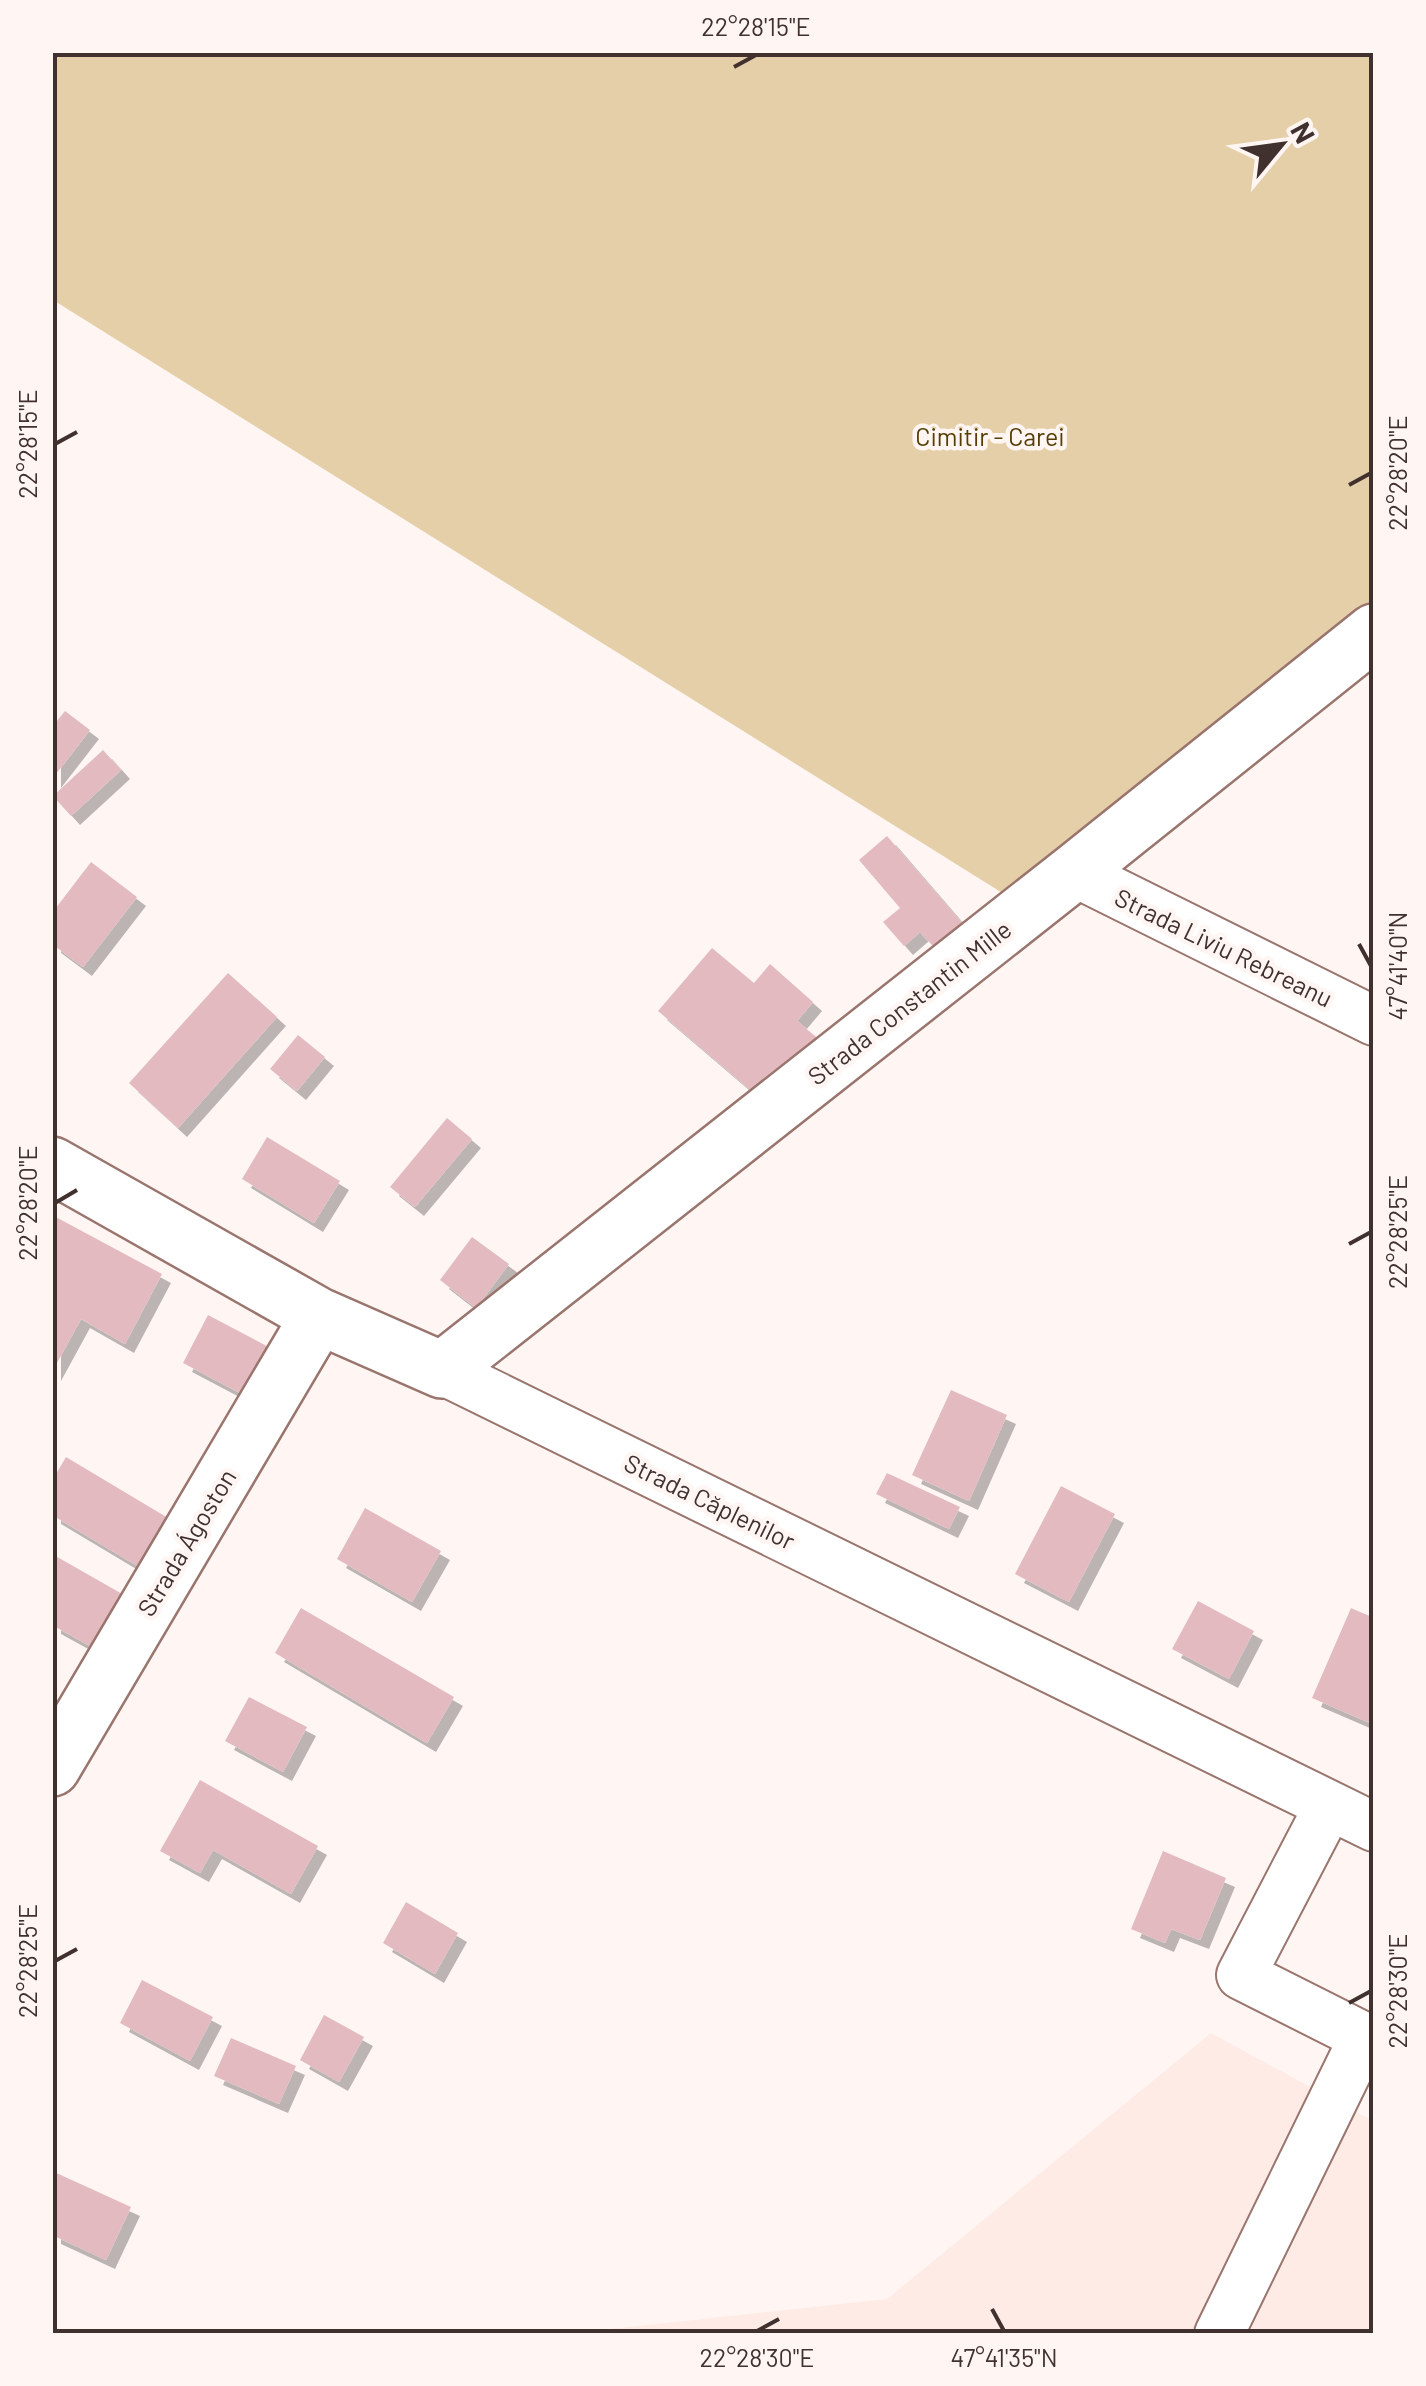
<svg xmlns="http://www.w3.org/2000/svg" width="1426" height="2386" font-family="Barlow,sans-serif">
<style>
.built{fill:#ffebe6}
.green{fill:#e5cfa9}
.building{fill:#e3bac0;filter:url(#shadow)}
.lines{fill:none;stroke-linecap:round;stroke-linejoin:round}
.minor-casing{stroke:#99756d;stroke-width:52}
.major-casing{stroke:#99756d;stroke-width:60}
.minor{stroke:#fff;stroke-width:48}
.major{stroke:#fff;stroke-width:55}
.ticks{fill:none;stroke:#41312e;stroke-width:4}
.labels{text-anchor:middle;dominant-baseline:central;stroke-width:9;stroke-linejoin:round;paint-order:stroke}
.park-label{font-size:25px;fill:#563d03;stroke:#fff6f4}
.street-label{font-size:25px;fill:#41312e;stroke:#fff6f4}
.neatline{fill:none;stroke:#41312e;stroke-width:4}
.ticks-label{font-size:25px;text-anchor:middle;fill:#41312e}
</style>
<defs>
<filter id="shadow"><feDropShadow dx="9" dy="9" stdDeviation="0" flood-color="#0004"/></filter>
</defs>
<rect width="100%" height="100%" fill="#fff6f4"/>
<path class="built" d="M 1211,2033 L 1373,2121 L 1373,2333 L 564,2334 L 887,2299 Z"/>
<path class="green" d="M 52,53 L 1373,53 L 1373,641 L 1028,909 L 53,300 Z"/>
<path class="building" d="M 65,711 L 90,730 L 52,779 L 52,727 Z
M 103,750 L 121,770 L 71,816 L 53,796 Z
M 887,836 L 969,931 L 941,955 L 920,932 L 904,946 L 883,922 L 900,908 L 859,860 Z
M 91,862 L 137,897 L 83,967 L 52,944 L 52,913 Z
M 712,948 L 754,983 L 770,964 L 813,1002 L 797,1021 L 821,1041 L 768,1105 L 658,1011 Z
M 228,973 L 277,1017 L 178,1128 L 129,1083 Z
M 298,1035 L 325,1057 L 297,1091 L 270,1069 Z
M 447,1118 L 472,1139 L 415,1207 L 390,1187 Z
M 267,1137 L 340,1181 L 314,1223 L 242,1179 Z
M 52,1215 L 162,1274 L 125,1344 L 81,1319 L 52,1372 Z
M 472,1237 L 509,1264 L 476,1308 L 440,1280 Z
M 208,1315 L 280,1353 L 255,1401 L 183,1363 Z
M 951,1390 L 1007,1415 L 969,1501 L 912,1475 Z
M 66,1457 L 178,1524 L 149,1573 L 52,1515 L 52,1481 Z
M 887,1473 L 960,1507 L 949,1529 L 876,1494 Z
M 1061,1486 L 1115,1514 L 1069,1602 L 1015,1574 Z
M 365,1508 L 441,1551 L 412,1602 L 337,1559 Z
M 52,1554 L 131,1599 L 101,1652 L 52,1625 Z
M 1198,1601 L 1254,1631 L 1229,1679 L 1172,1649 Z
M 301,1608 L 454,1697 L 427,1743 L 275,1653 Z
M 1351,1608 L 1374,1618 L 1374,1715 L 1370,1723 L 1312,1698 Z
M 249,1697 L 307,1727 L 283,1772 L 225,1741 Z
M 200,1780 L 318,1846 L 291,1894 L 213,1850 L 200,1873 L 160,1851 Z
M 1163,1851 L 1226,1878 L 1200,1940 L 1171,1929 L 1165,1943 L 1131,1929 Z
M 406,1902 L 458,1933 L 435,1974 L 383,1943 Z
M 142,1980 L 213,2017 L 190,2061 L 120,2023 Z
M 324,2015 L 364,2037 L 339,2082 L 300,2060 Z
M 231,2038 L 296,2066 L 279,2104 L 214,2076 Z
M 52,2171 L 131,2207 L 106,2260 L 52,2235 Z"/>
<g class="lines">
<defs>
<path id="minor" d="M 1074,872 L 1374,1021
M 442,1370 L 1374,1827
M 1329,1806 L 1241,1975 L 1374,2042
M 1219,2334 L 1364,2037"/>
<path id="major" d="M 52,1165 L 319,1316 L 442,1370 L 1074,872 L 1374,632
M 52,1768 L 319,1316"/>
</defs>
<use href="#minor" class="minor-casing"/>
<use href="#major" class="major-casing"/>
<use href="#minor" class="minor"/>
<use href="#major" class="major"/>
</g>
<path class="ticks" d="M 734,67 L 756,55M 55,444 L 77,432M 1349,485 L 1371,473M 1359,944 L 1371,966M 55,1203 L 77,1190M 1349,1244 L 1371,1232M 55,1961 L 77,1949M 1349,2003 L 1371,1991M 992,2309 L 1004,2331M 757,2331 L 779,2319"/>
<g class="labels">
<g class="park-label">
<text x="990" y="436">Cimitir - Carei</text>
</g>
<g class="street-label">
<text transform="translate(1224 947) rotate(26)">Strada Liviu Rebreanu</text>
<text transform="translate(909 1002) rotate(-38)">Strada Constantin Mille</text>
<text transform="translate(710 1501) rotate(26)">Strada Căplenilor</text>
<text transform="translate(186 1542) rotate(-59)">Strada Ágoston</text>
</g>
</g>
<rect width="1426" height="2386" fill="none" stroke="#fff6f4" stroke-width="110"/>
<g transform="translate(1281 145) rotate(61)" stroke="#fff6f4" stroke-width="8" paint-order="stroke">
<path d="M0-8L18 38L0 25L-18 38Z" fill="#41312e"/>
<text y="-15" font-size="28" font-weight="bold" text-anchor="middle" fill="#41312e">N</text>
</g>
<rect x="55" y="55" width="1316" height="2276" class="neatline"/>
<g class="ticks-label">
<text x="756" y="36">22°28'15"E</text>
<text transform="translate(28 444) rotate(-90)" y="9">22°28'15"E</text>
<text transform="translate(1398 473) rotate(-90)" y="9">22°28'20"E</text>
<text transform="translate(1398 966) rotate(-90)" y="9">47°41'40"N</text>
<text transform="translate(28 1203) rotate(-90)" y="9">22°28'20"E</text>
<text transform="translate(1398 1232) rotate(-90)" y="9">22°28'25"E</text>
<text transform="translate(28 1961) rotate(-90)" y="9">22°28'25"E</text>
<text transform="translate(1398 1991) rotate(-90)" y="9">22°28'30"E</text>
<text x="757" y="2367">22°28'30"E</text>
<text x="1004" y="2367">47°41'35"N</text>
</g>
</svg>
